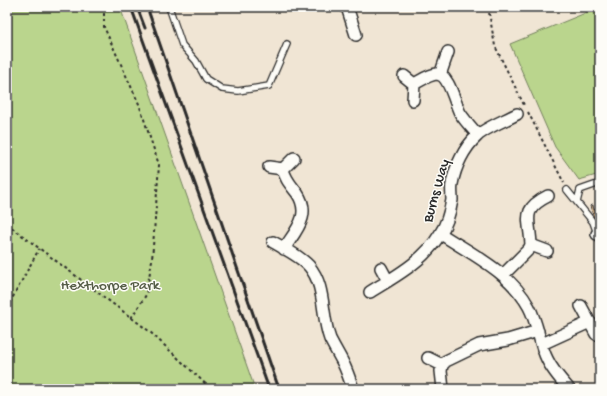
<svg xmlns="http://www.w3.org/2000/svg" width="607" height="396" font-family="'Gochi Hand',sans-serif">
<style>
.green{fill:#bad58d;stroke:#72805c}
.building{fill:#d1ae83;stroke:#2b2b2b}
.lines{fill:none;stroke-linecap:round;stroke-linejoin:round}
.lane-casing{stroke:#2b2b2b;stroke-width:8}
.street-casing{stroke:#2b2b2b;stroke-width:14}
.path{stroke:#2b2b2b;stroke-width:2;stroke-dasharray:3 3;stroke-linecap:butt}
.lane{stroke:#fdfcf7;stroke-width:5.5}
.street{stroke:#fdfcf7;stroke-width:11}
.rail{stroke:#2b2b2b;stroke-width:3}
.labels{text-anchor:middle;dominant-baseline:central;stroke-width:3;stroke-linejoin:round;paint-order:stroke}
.street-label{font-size:15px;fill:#2b2b2b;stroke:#fdfcf7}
.park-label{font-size:15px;fill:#565e48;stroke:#fdfcf7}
</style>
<rect width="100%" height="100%" fill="#f0e5d4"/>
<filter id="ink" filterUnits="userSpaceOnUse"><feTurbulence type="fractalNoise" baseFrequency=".025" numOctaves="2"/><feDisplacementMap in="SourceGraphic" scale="8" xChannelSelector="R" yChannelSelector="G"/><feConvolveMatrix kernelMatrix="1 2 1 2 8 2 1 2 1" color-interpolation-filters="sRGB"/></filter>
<g filter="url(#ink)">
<path class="green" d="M 7,7 L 120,7 L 255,389 L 7,389 Z
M 600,7 L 600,174 L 579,180 L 555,147 L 510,44 Z"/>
<path class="building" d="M 593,205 L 594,210 L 598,208 L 600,213 L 600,223 L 596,224 L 590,206 Z"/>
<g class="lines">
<defs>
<path id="lane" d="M 169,7 L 182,45 L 196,61 L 206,79 L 222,89 L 238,91 L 269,86 L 287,44
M 567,190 L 593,222 L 600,241
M 577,202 L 580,190 L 600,183"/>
<path id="street" d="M 347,7 L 356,35
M 440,75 L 448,52
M 404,76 L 414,84 L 413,100
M 414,84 C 420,81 430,74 437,74 C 449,74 455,104 460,113 C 465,121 472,128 478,135
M 269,167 L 283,169 L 294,158
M 283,169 C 285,179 291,185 297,193 C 312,215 296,230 284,249
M 441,234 C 473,255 510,272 529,307 C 538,324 539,343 547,359 C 552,370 561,380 569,389
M 597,234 L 600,233
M 273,242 C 285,249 300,256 309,266 C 326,286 321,315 330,339 C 334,347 339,355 343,363 C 347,371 350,380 353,389
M 531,245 L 547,251
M 381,268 L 388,281
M 503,275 L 529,249 L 531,245 C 530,219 520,210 548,196
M 370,292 C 396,276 424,261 440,234 C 447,224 450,212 452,200 C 452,195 451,189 452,184 C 455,167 464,148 477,136 C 485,128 506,120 517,114
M 581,306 L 596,334
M 542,344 L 590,322
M 428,358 L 442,365
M 443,389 L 441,371 L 442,365 L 446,361 L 479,345 L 508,340 L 538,331"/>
</defs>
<use href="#lane" class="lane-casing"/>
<use href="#street" class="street-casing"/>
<path class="path" d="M 104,7 L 104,27 L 139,104 L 159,165 L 152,260 L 146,295 L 131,318
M 488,7 L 495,46 L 525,107
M 528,112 L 564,183
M 7,224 L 149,331 L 211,389
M 7,308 L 39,249"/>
<use href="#lane" class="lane"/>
<use href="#street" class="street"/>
<path class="rail" d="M 131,7 L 269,389
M 137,7 L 145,28
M 147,7 L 279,389"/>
</g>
</g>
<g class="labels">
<g class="street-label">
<text transform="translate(437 191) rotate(-74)">Burns Way</text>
</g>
<g class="park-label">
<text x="110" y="286">Hexthorpe Park</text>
</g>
</g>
<rect width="607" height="396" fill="none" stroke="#fdfcf7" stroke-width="24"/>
<rect x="12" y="12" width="583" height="372" fill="none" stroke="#2b2b2b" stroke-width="1.5" filter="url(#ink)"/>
</svg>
